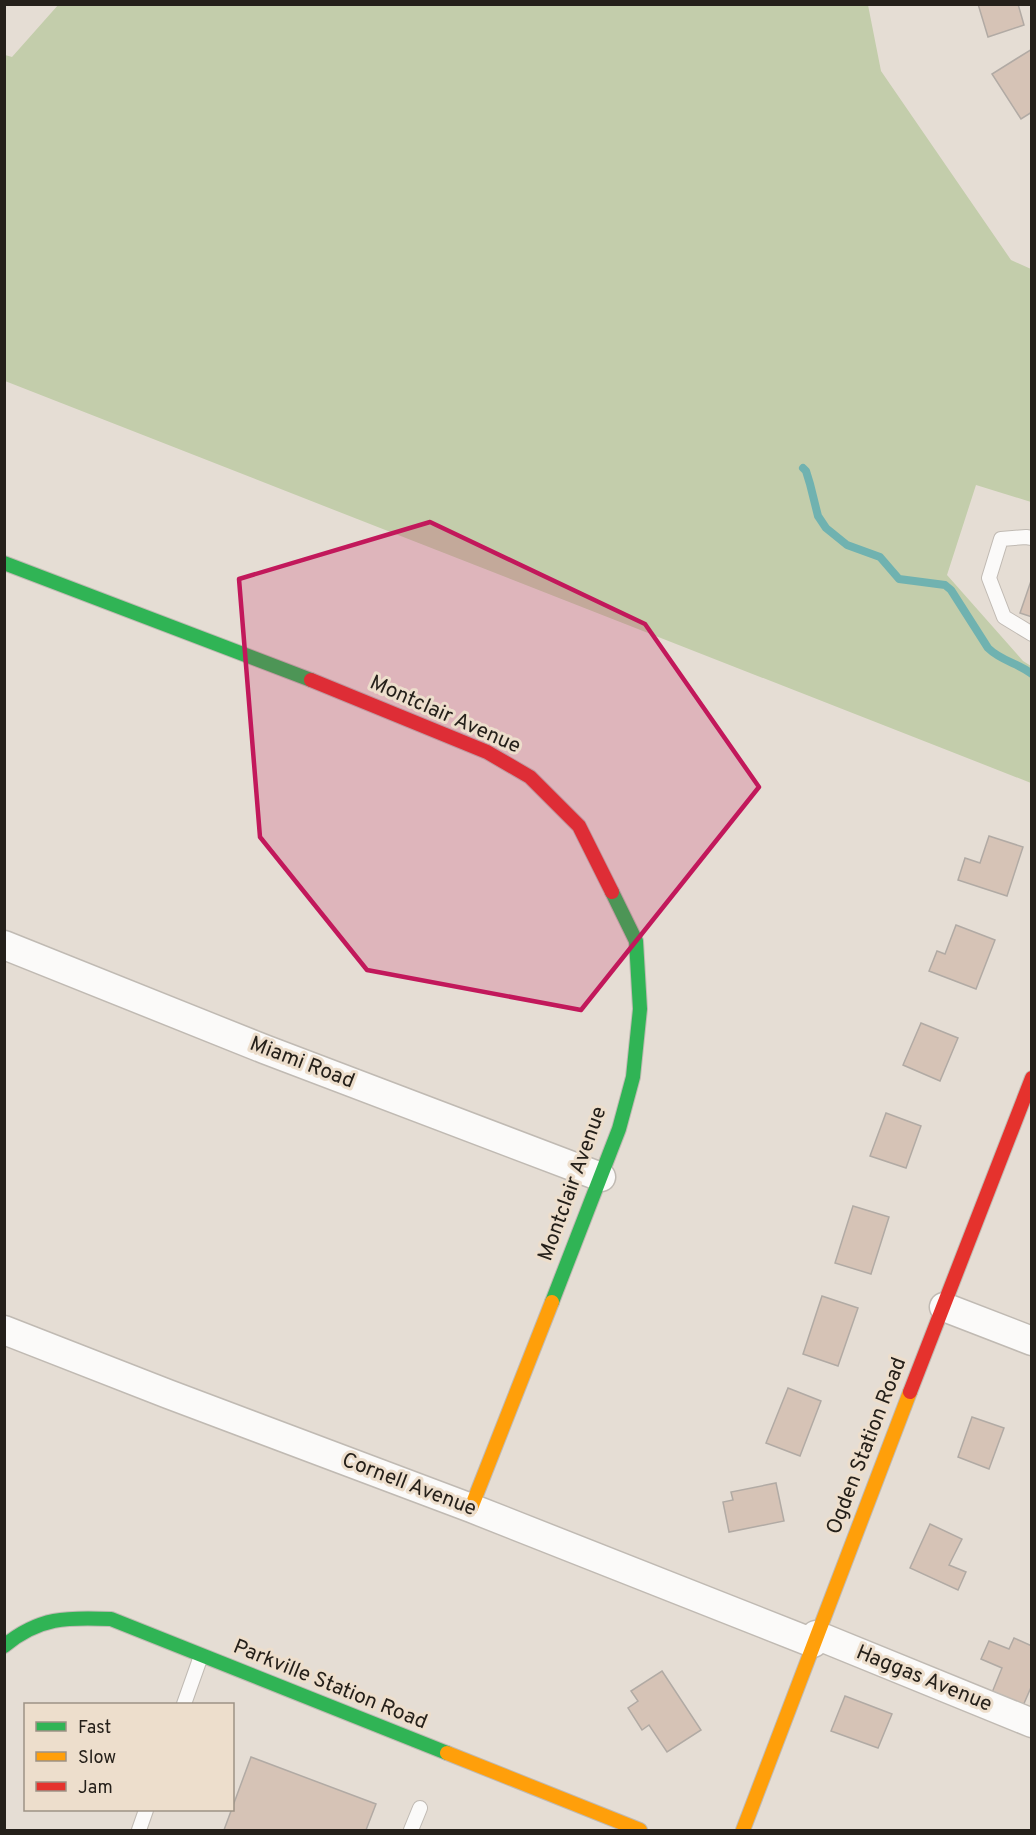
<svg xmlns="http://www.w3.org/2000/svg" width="1036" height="1835" font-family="Overpass,sans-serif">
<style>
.green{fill:#c3cdab}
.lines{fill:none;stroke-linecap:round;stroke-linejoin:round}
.stream{stroke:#70b2b0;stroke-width:8}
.building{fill:#d6c3b6;stroke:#b1aaa4;stroke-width:1.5}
.lane-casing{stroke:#c0bab3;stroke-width:16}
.street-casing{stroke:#c0bab3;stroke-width:31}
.fast-casing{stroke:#c0bab3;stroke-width:16}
.slow-casing{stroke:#c0bab3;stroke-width:16}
.jam-casing{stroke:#c0bab3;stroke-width:16}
.lane{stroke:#fbfaf9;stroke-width:14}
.street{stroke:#fbfaf9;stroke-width:28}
.fast{stroke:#30b455;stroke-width:14}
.slow{stroke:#ff9f0a;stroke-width:14}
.jam{stroke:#e5322d;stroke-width:14}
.marked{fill:#c2185b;fill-opacity:0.2;stroke:#c2185b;stroke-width:4.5;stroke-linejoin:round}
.labels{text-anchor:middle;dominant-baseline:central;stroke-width:6;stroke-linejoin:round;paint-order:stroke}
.street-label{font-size:21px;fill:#25201a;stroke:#eddecc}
</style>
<rect width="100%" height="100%" fill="#e5ddd4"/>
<path class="green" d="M 59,4 L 868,5 L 881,71 L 1011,260 L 1031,269 L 1031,502 L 976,485 L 947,575 L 1023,661 L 1031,666 L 1031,783 L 5,381 L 5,55 L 12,57 Z"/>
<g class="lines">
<path class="stream" d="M 803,468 L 806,471 L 810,484 L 818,516 L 826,528 L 847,545 L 880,557 L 899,579 L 945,585 L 951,590 L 988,648 C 1001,661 1018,663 1032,674"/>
</g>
<path class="building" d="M 978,4 L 1018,4 L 1024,25 L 988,37 Z
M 1032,49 L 1032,112 L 1021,119 L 992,74 Z
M 1032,578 L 1032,617 L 1020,613 Z
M 989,836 L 1023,847 L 1007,896 L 958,880 L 965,858 L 980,863 Z
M 956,925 L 995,940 L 976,989 L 929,971 L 937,951 L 945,954 Z
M 921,1023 L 958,1038 L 940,1081 L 903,1065 Z
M 886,1113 L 921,1126 L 906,1168 L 870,1156 Z
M 853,1206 L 889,1217 L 871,1274 L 835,1263 Z
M 822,1296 L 858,1308 L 838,1366 L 803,1354 Z
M 788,1388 L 821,1401 L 800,1456 L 766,1443 Z
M 972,1417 L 1004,1428 L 989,1469 L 958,1457 Z
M 776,1483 L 784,1521 L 729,1532 L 723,1502 L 733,1500 L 731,1492 Z
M 930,1524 L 962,1539 L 949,1565 L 966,1572 L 958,1590 L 910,1568 Z
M 1014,1638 L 1032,1646 L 1032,1685 L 1022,1708 L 991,1695 L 1002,1668 L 981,1659 L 989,1641 L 1009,1649 Z
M 662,1671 L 701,1730 L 667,1752 L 649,1725 L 642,1730 L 628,1708 L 638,1701 L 631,1691 Z
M 845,1696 L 892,1714 L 878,1748 L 831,1731 Z
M 251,1757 L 376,1804 L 366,1830 L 224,1830 Z"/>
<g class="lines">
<defs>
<path id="lane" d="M 1032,538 L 1026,537 L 1001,539 L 989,578 L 1004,617 L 1032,634
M 184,1704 L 201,1656
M 139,1830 L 146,1810
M 411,1830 L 420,1808"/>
<path id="street" d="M 4,945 L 264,1049 L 601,1177
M 944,1307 L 1032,1341
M 4,1330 L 168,1394 L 471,1508 L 813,1643
M 816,1635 L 1032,1723"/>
<path id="fast" d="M 4,563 L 311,680
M 552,1302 L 619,1129 L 633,1077 L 640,1009 L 636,941 L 612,892
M 4,1646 C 39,1617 67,1617 111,1619 L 447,1753"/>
<path id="slow" d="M 471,1508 L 552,1302
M 447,1753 L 640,1830
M 743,1830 L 910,1392"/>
<path id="jam" d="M 311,680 L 487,752 L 530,777 L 579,826 L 612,892
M 910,1392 L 1032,1078"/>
</defs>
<use href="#lane" class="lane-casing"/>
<use href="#street" class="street-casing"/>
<use href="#fast" class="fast-casing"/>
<use href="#slow" class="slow-casing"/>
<use href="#jam" class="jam-casing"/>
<use href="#lane" class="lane"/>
<use href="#street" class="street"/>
<use href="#fast" class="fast"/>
<use href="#slow" class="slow"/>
<use href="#jam" class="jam"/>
</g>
<path class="marked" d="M 430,522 L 645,624 L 759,787 L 581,1010 L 367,970 L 260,837 L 239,579 Z"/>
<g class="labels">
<g class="street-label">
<text transform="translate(445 715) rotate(24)">Montclair Avenue</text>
<text transform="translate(302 1063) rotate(21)">Miami Road</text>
<text transform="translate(573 1184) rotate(-70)">Montclair Avenue</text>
<text transform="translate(867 1446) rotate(-69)">Ogden Station Road</text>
<text transform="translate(409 1485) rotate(21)">Cornell Avenue</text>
<text transform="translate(924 1679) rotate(22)">Haggas Avenue</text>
<text transform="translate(330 1685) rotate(22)">Parkville Station Road</text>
</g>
</g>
<rect width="1036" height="1835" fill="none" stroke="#25201a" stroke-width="12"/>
<rect x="24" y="1703" width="210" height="108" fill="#eddecc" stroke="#9d9285" stroke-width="1.5"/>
<rect x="36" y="1722" width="30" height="9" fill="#30b455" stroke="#9d9285" stroke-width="1.5"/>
<text x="78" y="1733" font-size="18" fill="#25201a">Fast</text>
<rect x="36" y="1752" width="30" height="9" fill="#ff9f0a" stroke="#9d9285" stroke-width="1.5"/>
<text x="78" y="1763" font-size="18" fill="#25201a">Slow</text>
<rect x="36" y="1782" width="30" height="9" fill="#e5322d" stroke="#9d9285" stroke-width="1.5"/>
<text x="78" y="1793" font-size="18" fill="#25201a">Jam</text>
</svg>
